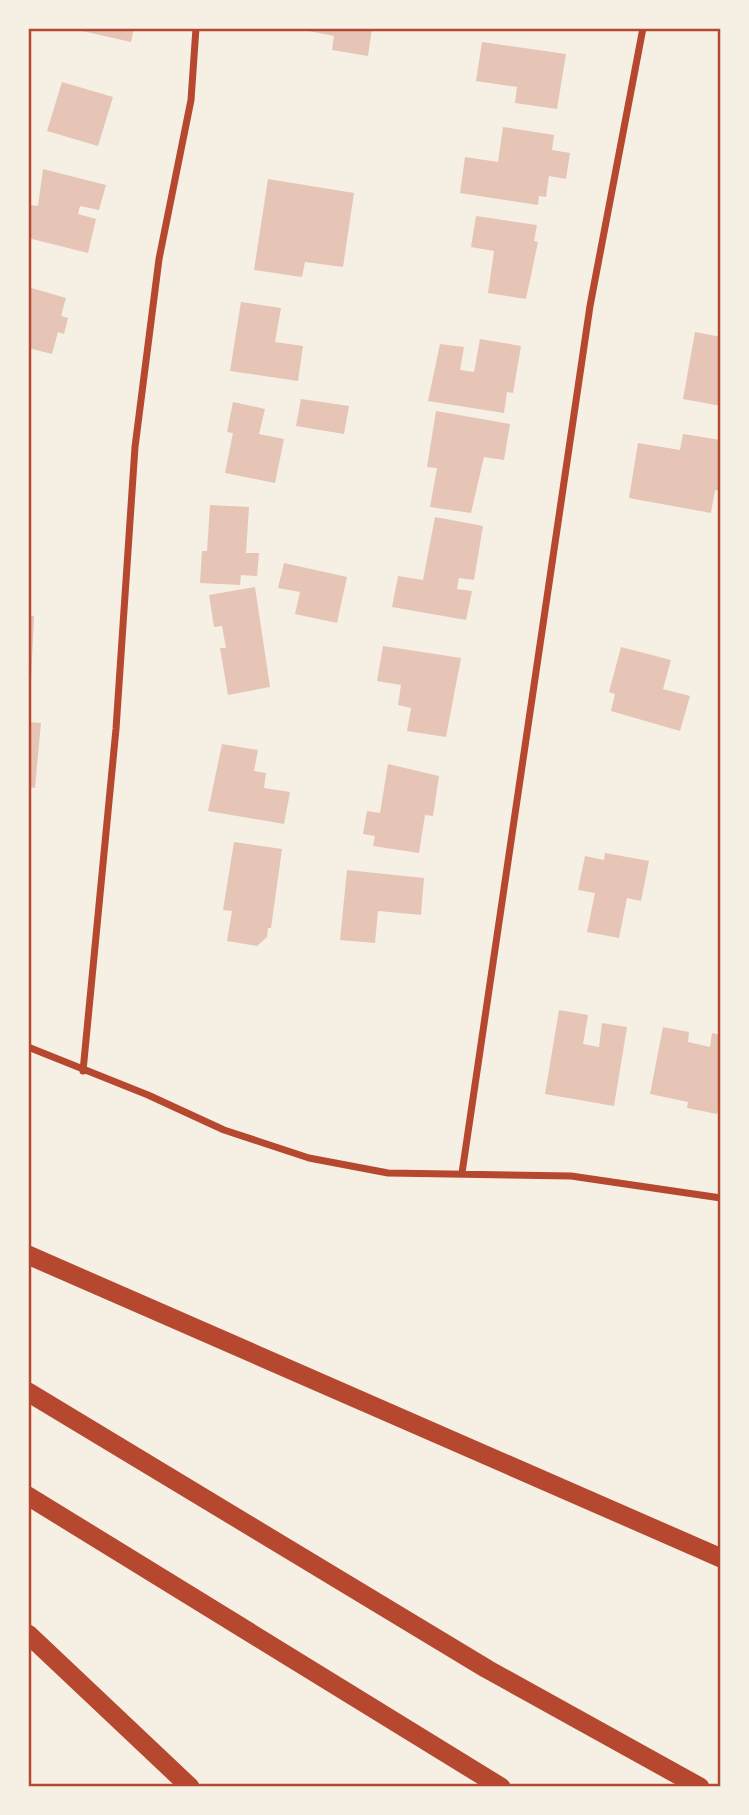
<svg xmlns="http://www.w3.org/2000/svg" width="749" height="1815" font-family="'PT Sans',sans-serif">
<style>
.building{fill:#e6c5b7}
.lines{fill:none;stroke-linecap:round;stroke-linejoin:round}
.minor{stroke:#b5482f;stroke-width:7}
.motorway{stroke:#b5482f;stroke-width:19}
.neatline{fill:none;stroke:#b5482f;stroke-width:2.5}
</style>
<rect width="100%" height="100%" fill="#f6efe4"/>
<path class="building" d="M 69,28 L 134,28 L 131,42 Z
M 294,28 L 372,28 L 368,56 L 332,50 L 334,36 Z
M 482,42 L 566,54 L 557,109 L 515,103 L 517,87 L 476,81 Z
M 62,82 L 113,97 L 98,146 L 47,131 Z
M 503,127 L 554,135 L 552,150 L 570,153 L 566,179 L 549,176 L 546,197 L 539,196 L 538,205 L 460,193 L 465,157 L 498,162 Z
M 43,169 L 106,185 L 99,210 L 80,206 L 78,214 L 96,219 L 88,253 L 28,238 L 28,213 L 30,205 L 38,206 Z
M 268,179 L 354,193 L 343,267 L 305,262 L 302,277 L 254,270 Z
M 476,216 L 537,225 L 534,241 L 538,242 L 526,299 L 488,293 L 494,251 L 471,247 Z
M 28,287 L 66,298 L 61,316 L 68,318 L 64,334 L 58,332 L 52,354 L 28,348 Z
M 241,302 L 281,308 L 275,342 L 303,346 L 298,381 L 230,371 Z
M 695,332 L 721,337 L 721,406 L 683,399 Z
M 480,339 L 521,346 L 513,393 L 507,392 L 504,413 L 428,401 L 440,344 L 464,347 L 460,370 L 474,372 Z
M 301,399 L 349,406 L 344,434 L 296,426 Z
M 233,402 L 265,409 L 259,434 L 284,439 L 275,483 L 225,473 L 233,433 L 227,432 Z
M 436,411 L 510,424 L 504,460 L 484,457 L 471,513 L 430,507 L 437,468 L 427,467 Z
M 683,434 L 721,440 L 721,491 L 715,490 L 711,513 L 629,498 L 638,443 L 680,450 Z
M 210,505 L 249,507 L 246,553 L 259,553 L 257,576 L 241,575 L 240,585 L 200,583 L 202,551 L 207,551 Z
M 435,517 L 483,526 L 474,580 L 459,578 L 457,589 L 472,591 L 466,620 L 392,607 L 398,576 L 423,580 Z
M 284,563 L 347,577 L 337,623 L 295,614 L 300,592 L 278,588 Z
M 255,587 L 270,687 L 228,695 L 220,648 L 226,648 L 222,626 L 214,627 L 209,595 Z
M 28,616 L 34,616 L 30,704 L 28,704 Z
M 383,646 L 461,658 L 446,737 L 407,731 L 411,708 L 398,705 L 401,685 L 377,681 Z
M 621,647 L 671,660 L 663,689 L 690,696 L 680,731 L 611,711 L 615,694 L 609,692 Z
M 28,722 L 41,723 L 35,788 L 28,787 Z
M 222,744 L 258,750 L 254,771 L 266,773 L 264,788 L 290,792 L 284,824 L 208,811 Z
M 388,764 L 439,776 L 433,816 L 425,815 L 419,853 L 373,846 L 375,836 L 363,834 L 367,811 L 380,813 Z
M 234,842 L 282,849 L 271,928 L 268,928 L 267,937 L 257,946 L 227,941 L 232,911 L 223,910 Z
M 605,853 L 649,861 L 641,901 L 627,898 L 619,938 L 587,932 L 595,893 L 578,890 L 585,856 L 604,860 Z
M 347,870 L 424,878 L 421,915 L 378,911 L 375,943 L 340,940 Z
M 559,1010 L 588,1015 L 583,1044 L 599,1047 L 602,1023 L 627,1027 L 614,1106 L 545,1094 Z
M 663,1027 L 689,1032 L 688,1042 L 710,1047 L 712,1033 L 721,1035 L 721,1098 L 717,1114 L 687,1108 L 688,1102 L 650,1094 Z"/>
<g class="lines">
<path class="minor" d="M 28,1047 L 148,1095 L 224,1130 L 309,1158 L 388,1173 L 571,1176 L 721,1198
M 83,1071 L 116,729 L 135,447 L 159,259 L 191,100 L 196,28
M 462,1173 L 590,306 L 643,28"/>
<path class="motorway" d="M 28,1255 L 721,1558
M 28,1392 L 487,1669 L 700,1787
M 28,1496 L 501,1787
M 28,1634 L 190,1787"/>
</g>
<rect width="749" height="1815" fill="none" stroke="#f6efe4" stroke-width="60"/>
<rect x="30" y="30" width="689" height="1755" class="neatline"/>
</svg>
